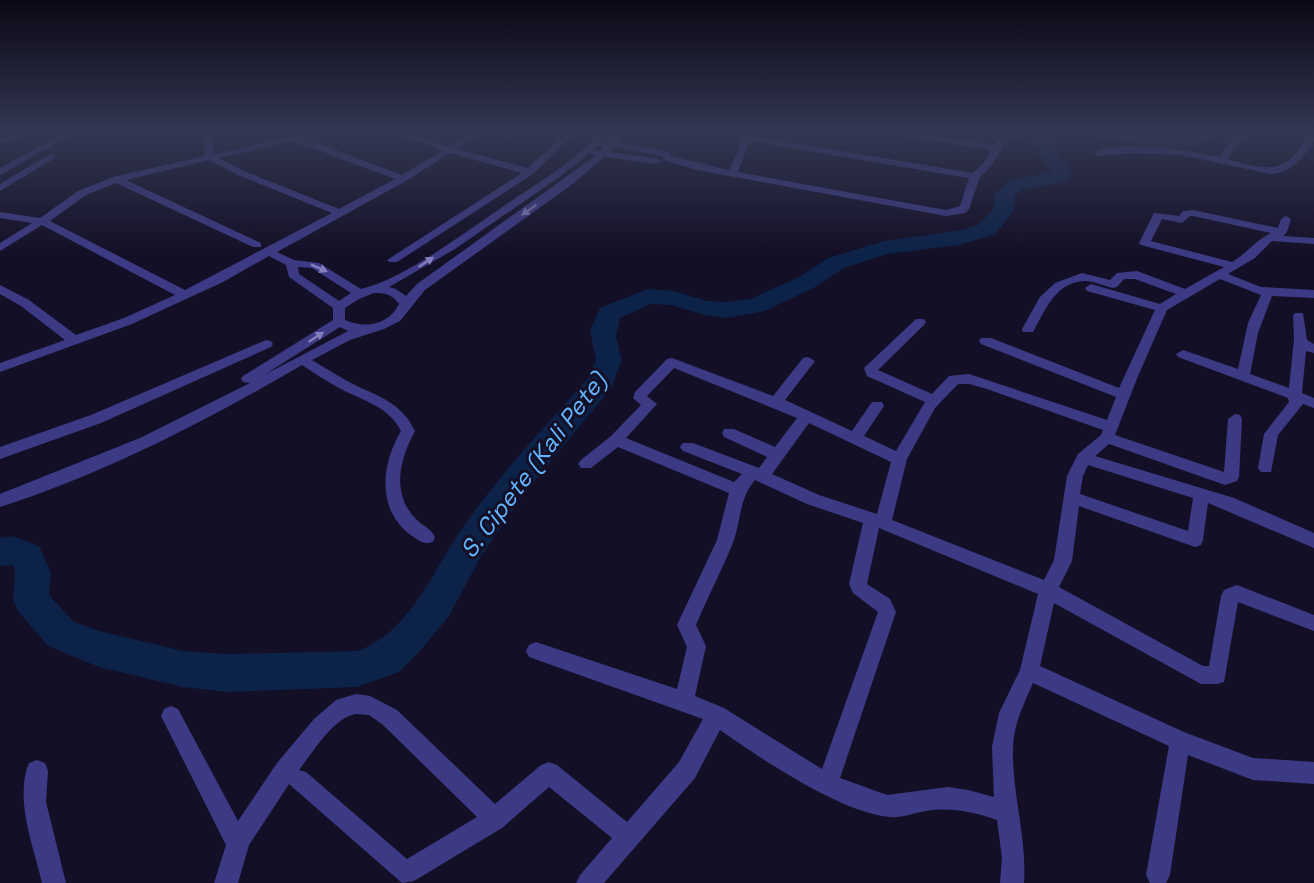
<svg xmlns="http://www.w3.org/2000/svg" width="1314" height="883" font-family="'Space Grotesk',sans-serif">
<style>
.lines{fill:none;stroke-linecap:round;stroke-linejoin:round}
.river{fill:#0c2248;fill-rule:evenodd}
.street{fill:#3d3a85;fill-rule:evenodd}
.oneway{fill:#837fbc}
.labels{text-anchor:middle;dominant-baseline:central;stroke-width:6;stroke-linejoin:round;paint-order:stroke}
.water-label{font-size:24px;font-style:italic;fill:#62b6ff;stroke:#130f26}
</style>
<rect width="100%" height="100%" fill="#130f26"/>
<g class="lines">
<path class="river" d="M 1039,132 L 1057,132 L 1052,140 L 1056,151 L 1073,174 L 1060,183 L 1021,190 L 1015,196 L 1014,211 L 994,235 L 958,245 L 888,254 L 844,268 L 815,287 L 765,311 L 726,318 L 704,315 L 671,305 L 651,304 L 620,318 L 616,336 L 622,360 L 611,388 L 523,495 L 481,556 L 449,616 L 421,650 L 399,672 L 357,687 L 227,692 L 183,687 L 99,667 L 48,646 L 18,611 L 13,600 L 15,573 L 13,565 L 0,566 L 0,538 L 12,536 L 39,546 L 51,573 L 49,595 L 74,622 L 99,631 L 183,651 L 227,654 L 357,651 C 408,633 430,577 457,536 C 470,516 486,496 501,477 C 529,443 559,411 589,377 L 596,360 L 590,331 L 600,308 L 648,289 L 674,291 L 707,301 L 726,302 L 750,299 L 799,277 L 828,258 L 884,241 L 957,231 L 978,225 L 993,210 L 995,195 L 1008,181 L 1052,172 L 1038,151 L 1034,140 Z
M 1095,132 C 1120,130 1145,136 1170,137 C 1186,137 1200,130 1216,132 C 1196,161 1132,142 1104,137 L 1098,136 Z"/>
<path class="street" d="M 19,132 L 31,132 L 0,144 L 0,138 Z
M 66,132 L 76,132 L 0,175 L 0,168 Z
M 203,132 L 211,132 L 214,154 L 310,132 L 324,132 L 323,134 L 304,138 L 402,175 L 442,151 L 397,132 L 408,132 L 448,147 L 472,132 L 482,132 L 457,149 L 528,168 L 567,132 L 576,132 L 533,174 L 397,262 L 389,262 L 387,260 L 522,173 L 450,153 L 406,181 L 277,252 L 294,260 L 319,263 L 361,289 C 406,278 462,234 501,208 C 535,184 573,164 600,132 L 608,132 L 602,140 L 608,141 L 617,132 L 625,132 L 617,143 L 662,150 L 669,152 L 671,156 L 729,170 L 746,132 L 754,132 L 753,136 L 973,173 L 984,162 L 991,150 L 897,135 L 893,132 L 911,132 L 995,145 L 1004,132 L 1012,132 L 991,166 L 980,177 L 969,209 L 965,213 L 946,216 L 697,170 L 664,160 L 662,156 L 613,147 L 609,152 L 656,158 L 661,161 L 656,164 L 604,157 L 574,183 L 425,290 L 400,321 L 384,329 L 350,340 L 312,360 C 324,367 336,375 349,382 C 376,396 401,401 415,431 C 400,458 391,493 415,518 C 421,525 431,528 435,537 L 433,542 C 424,545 420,541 412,536 C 376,510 381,465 401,431 C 389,406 361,400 339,388 C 326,381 314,373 302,365 C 206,421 106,473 0,507 L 0,494 L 140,438 L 250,383 L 243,382 L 241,379 L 243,376 L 333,320 L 333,308 L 289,277 L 286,265 L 269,256 L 223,282 L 132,324 L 0,372 L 0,363 L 65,340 L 21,306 L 0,294 L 0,285 L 29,300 L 76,335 L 124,318 L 175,295 L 42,225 L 0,251 L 0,243 L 32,223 L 0,218 L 0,212 L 40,218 L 78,191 L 113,177 L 205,156 ZM 293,141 L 395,179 L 339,209 L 244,171 L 219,158 ZM 750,141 L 969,178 L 960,206 L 946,210 L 738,172 ZM 598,145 L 604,146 L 600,151 L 592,151 ZM 590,153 L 595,156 L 417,284 L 406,296 L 396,289 L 389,287 L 455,249 L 558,178 ZM 209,160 L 238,175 L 332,213 L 185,290 L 50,221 L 86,195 L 116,183 L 253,247 L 261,247 L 261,243 L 126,180 ZM 298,267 L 312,268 L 351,293 L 339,301 L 299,274 ZM 374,293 C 385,293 392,294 399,304 C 389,325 365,329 345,320 L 345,308 L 359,299 ZM 340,327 L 348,331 L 264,375 Z
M 1241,132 L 1250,132 L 1235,147 L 1227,159 C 1250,165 1277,176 1295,154 C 1301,147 1306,137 1313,132 L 1314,141 C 1303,158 1293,172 1271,174 L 1181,155 L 1133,153 L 1099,156 L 1094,153 C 1114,139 1195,151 1219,157 L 1229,143 Z
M 50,154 L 58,156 L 0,191 L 0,184 Z
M 1193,210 L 1278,228 L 1281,219 L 1286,216 L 1291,219 L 1287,232 L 1283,236 L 1314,238 L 1314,244 L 1272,241 L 1255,258 L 1228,274 L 1261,287 L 1314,290 L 1314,298 L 1272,296 L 1258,333 L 1250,374 L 1289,388 L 1294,339 L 1293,316 L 1295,313 L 1303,313 L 1307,340 L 1314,344 L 1314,353 L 1306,351 L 1302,393 L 1314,398 L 1314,408 L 1303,404 L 1278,435 L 1271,472 L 1261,472 L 1258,468 L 1264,434 L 1289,402 L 1288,398 L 1178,357 L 1176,354 L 1183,350 L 1238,369 L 1248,323 L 1261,295 L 1220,279 L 1167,310 L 1138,376 L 1115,435 L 1224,472 L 1228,419 L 1235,414 L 1240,415 L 1242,419 L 1239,477 L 1237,481 L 1225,485 L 1109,444 L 1095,456 L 1234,498 L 1314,533 L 1314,548 L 1208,503 L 1203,540 L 1201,545 L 1195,547 L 1079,506 L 1072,561 L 1059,587 L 1203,666 L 1209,666 L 1221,596 L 1224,590 L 1237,585 L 1314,615 L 1314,631 L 1238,602 L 1224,682 L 1217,684 L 1201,684 L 1054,603 L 1040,666 L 1184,732 L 1253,758 L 1314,762 L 1314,784 L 1253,780 L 1188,755 L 1170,875 L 1166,883 L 1150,883 L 1146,875 L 1169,746 L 1033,683 C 1024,704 1013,725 1013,749 C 1012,794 1027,838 1024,883 L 1000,883 L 1002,858 L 997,820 C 974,812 951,807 926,811 C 914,813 902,818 890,817 C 841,813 760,758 720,730 L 695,778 L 604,883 L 576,883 L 580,875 L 612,838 L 549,787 L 502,828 L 414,881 L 402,883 L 289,784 L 249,845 L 238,883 L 214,883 L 226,845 L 161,716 L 164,709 L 171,706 L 178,709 L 238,821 L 277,763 L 314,719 L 336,700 L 356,694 L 370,696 L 397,710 L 495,804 L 541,765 L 549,762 L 557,765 L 627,822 L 679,762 L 703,719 L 529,657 L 526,651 L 529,645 L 536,642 L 677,689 L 687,647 L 677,625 L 717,540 L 729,493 L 618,447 L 591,468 L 581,468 L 578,464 L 581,460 L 611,436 L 641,405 L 633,398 L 635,392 L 667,359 L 672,358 L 773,396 L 803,358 L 808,357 L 815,361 L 785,400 L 852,431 L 872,402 L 882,402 L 884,406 L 864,436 L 896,451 L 925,402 L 867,376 L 864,368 L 916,319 L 924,319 L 926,322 L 924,325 L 878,370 L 932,394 L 949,376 L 969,374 L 1107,420 L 1116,397 L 981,344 L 979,341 L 981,338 L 991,338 L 1119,388 L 1155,310 L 1087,291 L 1085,288 L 1091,284 L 1160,304 L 1176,294 L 1135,279 L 1124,279 L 1117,287 L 1113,288 C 1104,286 1094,281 1085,281 C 1055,282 1045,311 1033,332 L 1023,332 L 1022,329 L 1040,297 L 1055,283 L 1082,273 L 1110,280 L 1117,273 L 1137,271 L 1185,289 L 1224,267 L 1141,245 L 1139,243 L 1154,213 L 1179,216 L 1183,211 ZM 1190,216 L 1193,216 L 1271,233 C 1257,239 1246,254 1232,262 L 1151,241 L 1162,219 L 1182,223 ZM 674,368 L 797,418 L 775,447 L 734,429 L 724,429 L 722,433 L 724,437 L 767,457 L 759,468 L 693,443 L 683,443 L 680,447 L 683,451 L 742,474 L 734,482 L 626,438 L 657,404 L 647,396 ZM 958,384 L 969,384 L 987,389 L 1103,430 L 1101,435 L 1078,454 L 1067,476 L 1054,560 L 1044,580 L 892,520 L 907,459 L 935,408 ZM 809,423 L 891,462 L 877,514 L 819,495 L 772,474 ZM 1088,465 L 1193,498 L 1188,531 L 1080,494 L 1083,476 ZM 755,480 L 807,504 L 863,523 L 849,584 L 853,593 L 878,612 L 822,769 L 724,708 L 695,696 L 706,646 L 696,625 C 708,596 723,568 734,540 C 741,518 740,497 755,480 ZM 879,528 L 1038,594 L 1020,670 L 999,713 L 992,747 L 994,797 L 968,790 L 948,787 L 887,795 L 840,778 L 896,612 L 890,599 L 867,584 ZM 356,714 L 369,715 L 382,724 L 477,817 L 407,859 L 306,772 L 299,770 C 312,753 335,716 356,714 Z
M 266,340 L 271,341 L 273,344 L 271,347 L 101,423 L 0,459 L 0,447 L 91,415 Z
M 37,760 L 45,763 L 48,771 L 46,802 L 66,883 L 42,883 C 34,847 14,800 29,763 Z"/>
</g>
<defs><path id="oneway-solid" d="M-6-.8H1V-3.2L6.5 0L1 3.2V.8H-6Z" transform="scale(1.5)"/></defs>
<g class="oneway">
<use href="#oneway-solid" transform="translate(529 210) rotate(145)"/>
<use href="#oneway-solid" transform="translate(426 262) rotate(-33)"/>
<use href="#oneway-solid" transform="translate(319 268) rotate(24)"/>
<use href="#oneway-solid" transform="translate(316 337) rotate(-33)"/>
</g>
<linearGradient id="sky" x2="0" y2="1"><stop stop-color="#0a0815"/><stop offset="0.52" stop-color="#333752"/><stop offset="1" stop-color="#333752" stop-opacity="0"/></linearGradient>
<rect width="1314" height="255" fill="url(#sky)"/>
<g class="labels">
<g class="water-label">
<text transform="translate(533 465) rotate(-53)">S. Cipete (Kali Pete)</text>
</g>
</g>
</svg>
